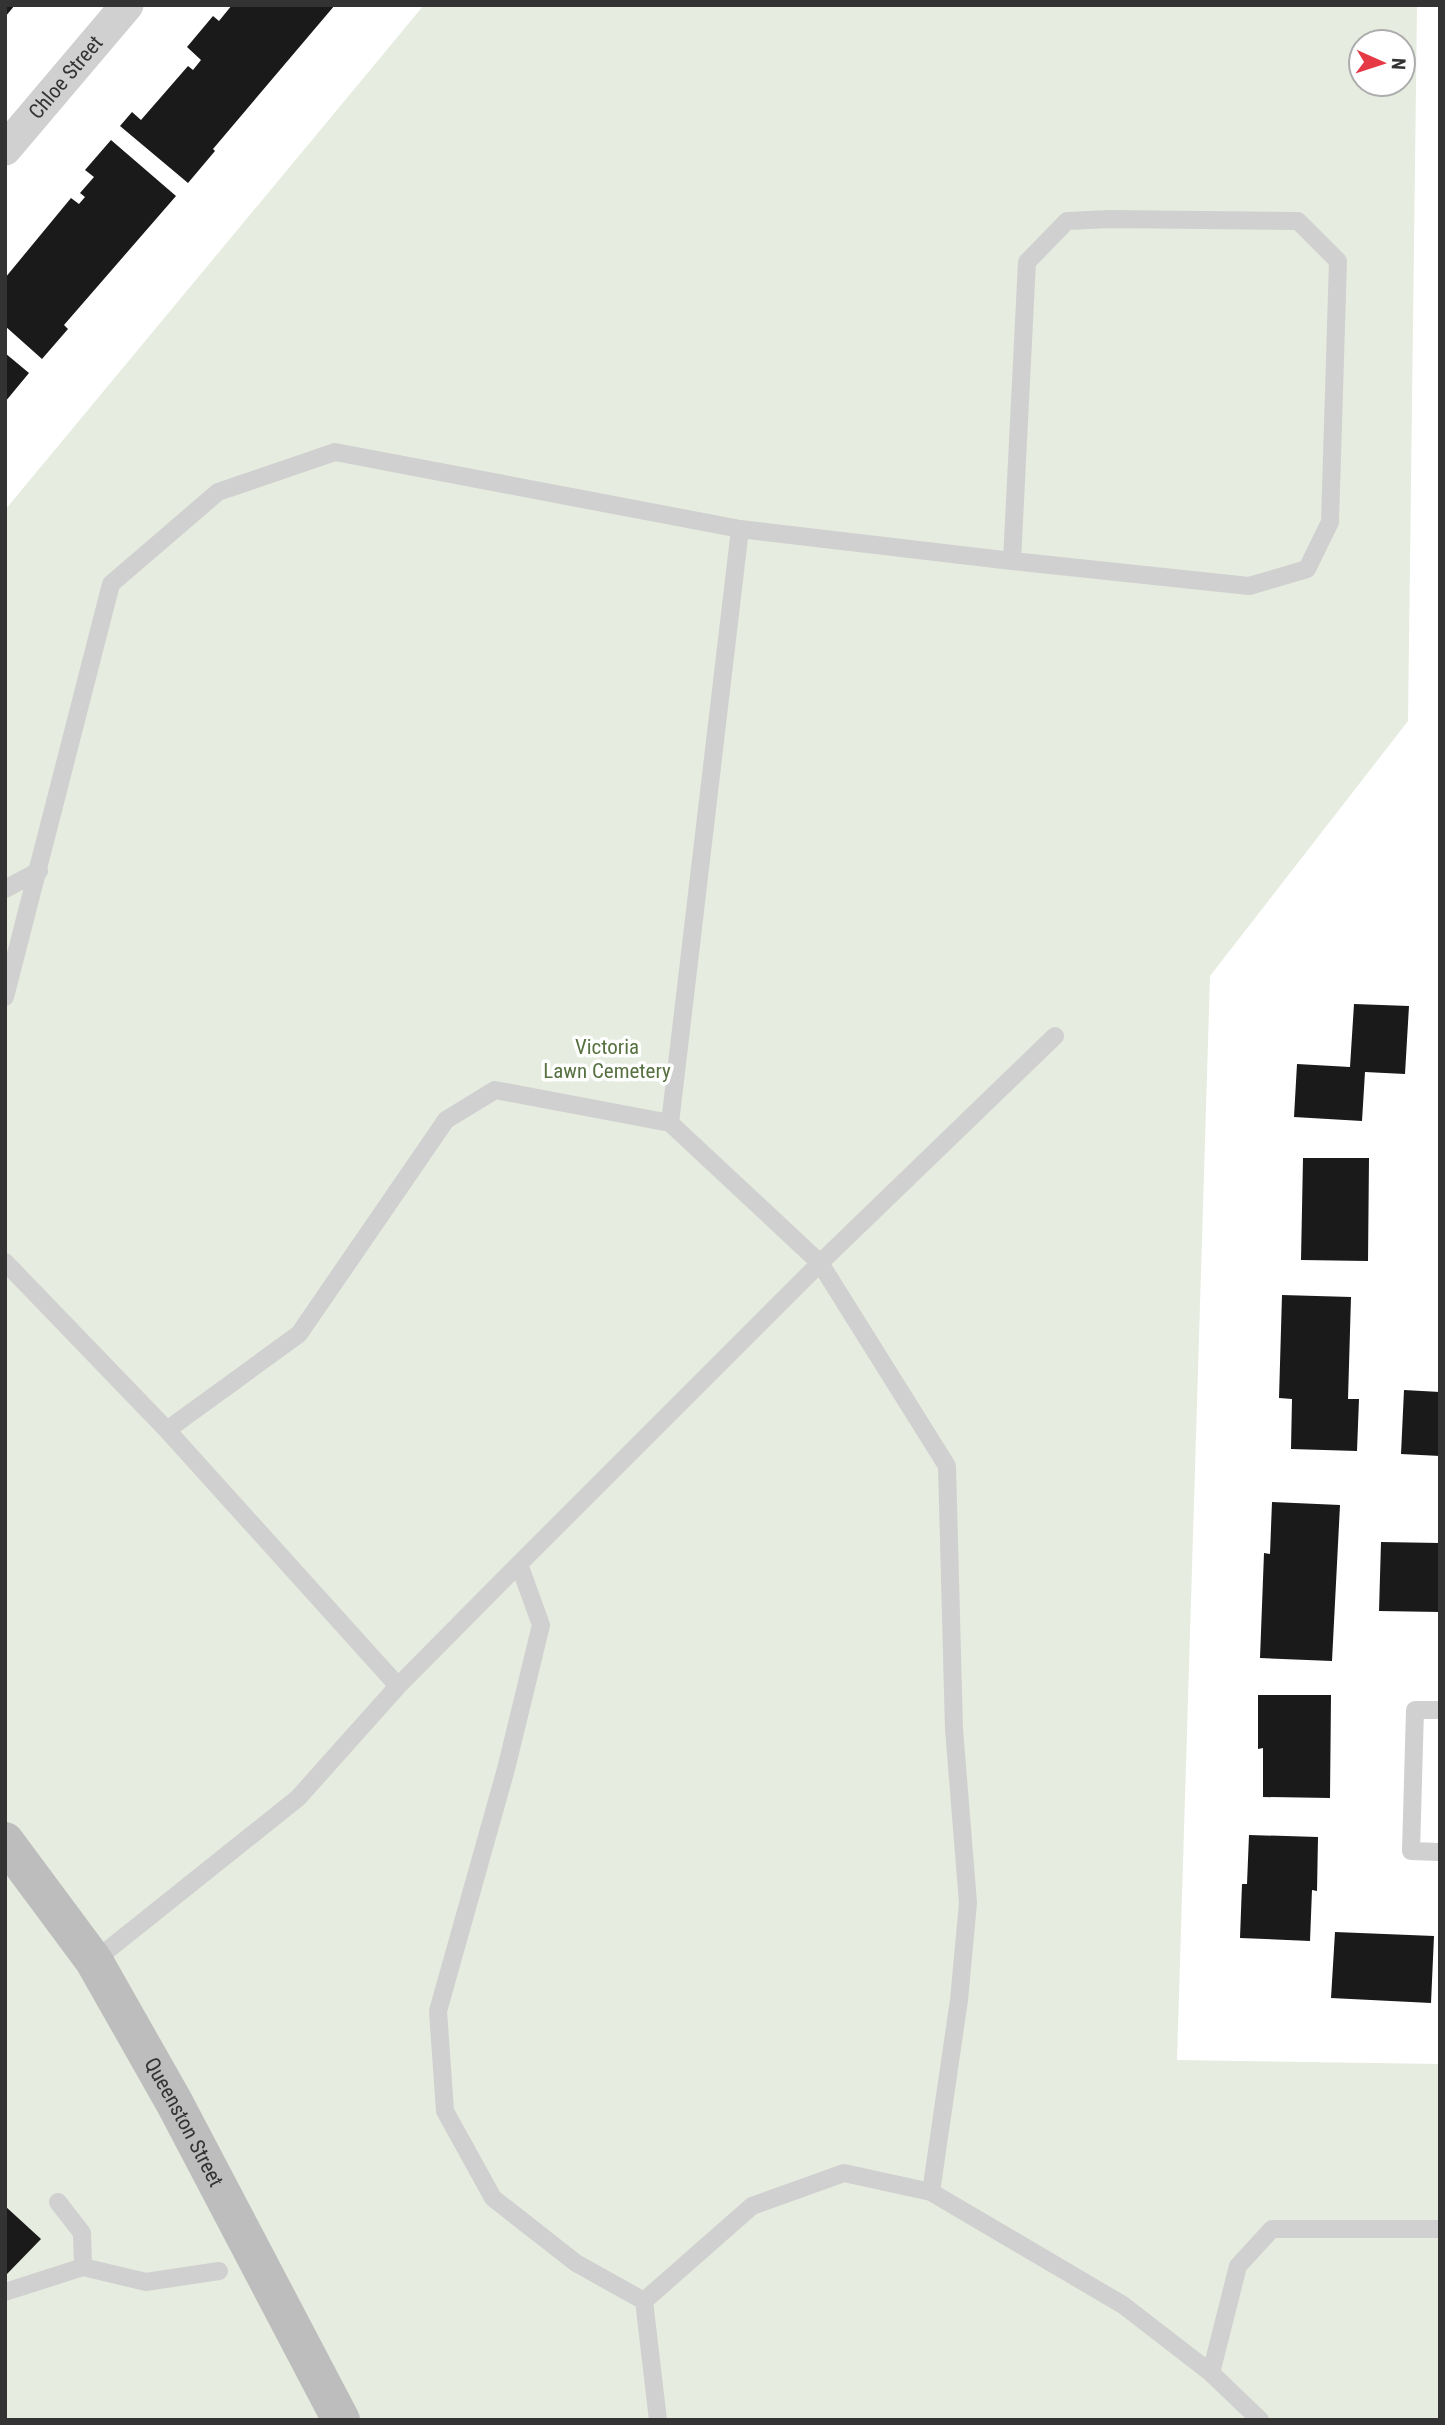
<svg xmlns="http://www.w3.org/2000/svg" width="1445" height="2425" font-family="'Roboto Condensed',sans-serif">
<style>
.green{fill:#e6ecdf;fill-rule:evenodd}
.building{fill:#1a1a1a}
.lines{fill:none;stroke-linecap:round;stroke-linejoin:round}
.service{stroke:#d0d0d0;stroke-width:18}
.minor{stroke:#d0d0d0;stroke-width:33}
.secondary{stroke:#bdbdbd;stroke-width:38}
.labels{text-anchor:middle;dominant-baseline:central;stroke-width:7;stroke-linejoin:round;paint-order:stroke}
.street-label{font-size:21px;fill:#333;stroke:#fff}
.park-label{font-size:21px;fill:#56703f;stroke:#fff}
</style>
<rect width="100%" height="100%" fill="#fff"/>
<path class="green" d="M 424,5 L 1417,5 L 1408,721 L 1210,976 L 1177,2060 L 1440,2064 L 1440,2420 L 5,2420 L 5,510 ZM 1361,42 L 1403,42 L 1403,84 L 1361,84 Z"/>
<path class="building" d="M 5,5 L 15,5 L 5,17 Z
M 232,5 L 335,5 L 213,149 L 215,151 L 188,183 L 120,126 L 132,112 L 141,120 L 188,66 L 193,70 L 201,60 L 187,47 L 213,16 L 219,21 Z
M 111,140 L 176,196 L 64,325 L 68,329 L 42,359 L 5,326 L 5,278 L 71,198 L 79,204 L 85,197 L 80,193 L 94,177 L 85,170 Z
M 5,353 L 29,373 L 5,402 Z
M 1354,1004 L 1409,1006 L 1405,1074 L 1365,1072 L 1362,1121 L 1294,1117 L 1297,1064 L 1350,1067 Z
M 1303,1158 L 1369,1158 L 1368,1261 L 1301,1260 Z
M 1282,1295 L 1351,1297 L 1348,1399 L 1359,1399 L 1357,1451 L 1291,1449 L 1292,1399 L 1279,1398 Z
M 1404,1390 L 1440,1392 L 1440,1456 L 1401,1454 Z
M 1272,1502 L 1340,1505 L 1332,1661 L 1260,1658 L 1264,1553 L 1270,1554 Z
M 1381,1542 L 1440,1543 L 1440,1612 L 1379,1611 Z
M 1258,1695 L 1331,1695 L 1330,1798 L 1263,1797 L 1263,1748 L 1258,1749 Z
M 1249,1835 L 1318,1837 L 1317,1891 L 1312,1890 L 1310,1941 L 1240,1938 L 1242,1884 L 1247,1884 Z
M 1335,1932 L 1434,1936 L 1431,2003 L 1331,1998 Z
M 5,2206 L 41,2239 L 7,2274 L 5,2272 Z"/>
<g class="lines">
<path class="service" d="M 1110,219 L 1298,221 L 1338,261 L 1330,522 L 1307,569 L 1249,586 L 1012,561 L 1027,262 L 1067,221 Z
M 5,889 L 39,871
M 5,997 L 111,584 L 218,492 L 335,452 L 740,529 L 1012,561
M 670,1123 L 740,529
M 5,1262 L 167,1430 L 398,1686
M 167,1430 L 299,1334 L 446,1120 L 495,1090 L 670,1123 L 820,1263 L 947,1466 L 954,1729 L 968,1903 L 959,2000 L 931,2192
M 519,1564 L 541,1625 L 506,1769 L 438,2011 L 445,2111 L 493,2198 L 576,2263 L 644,2301
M 1440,1710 L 1415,1710 L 1411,1851 L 1440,1852
M 94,1961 L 298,1798 L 398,1686 L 519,1564 L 820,1263 L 1055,1036
M 58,2202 L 82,2233 L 83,2267
M 5,2292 L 83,2267 L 146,2282 L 219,2271
M 1211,2373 L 1238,2266 L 1272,2229 L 1440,2229
M 658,2420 L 644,2301 L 752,2206 L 844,2173 L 931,2192 L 1123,2305 L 1211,2373 L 1260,2420"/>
<path class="minor" id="s1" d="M 5,149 L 127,5"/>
<path class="secondary" id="s2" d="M 5,1841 L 94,1961 L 174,2102 L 341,2420"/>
</g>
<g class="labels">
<g class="street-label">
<text stroke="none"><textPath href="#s1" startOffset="94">Chloe Street</textPath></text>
<text stroke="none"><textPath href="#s2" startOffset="334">Queenston Street</textPath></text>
</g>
<g class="park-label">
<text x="607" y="1047">Victoria<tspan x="607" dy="24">Lawn Cemetery</tspan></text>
</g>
</g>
<rect width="1445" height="2425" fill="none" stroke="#333333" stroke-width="14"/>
<g transform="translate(1382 63) rotate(93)"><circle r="33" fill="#ffffff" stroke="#adadad" stroke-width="2"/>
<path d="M0-5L12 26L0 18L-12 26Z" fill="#e63946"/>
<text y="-10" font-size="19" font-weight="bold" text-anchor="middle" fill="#333333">N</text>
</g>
</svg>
